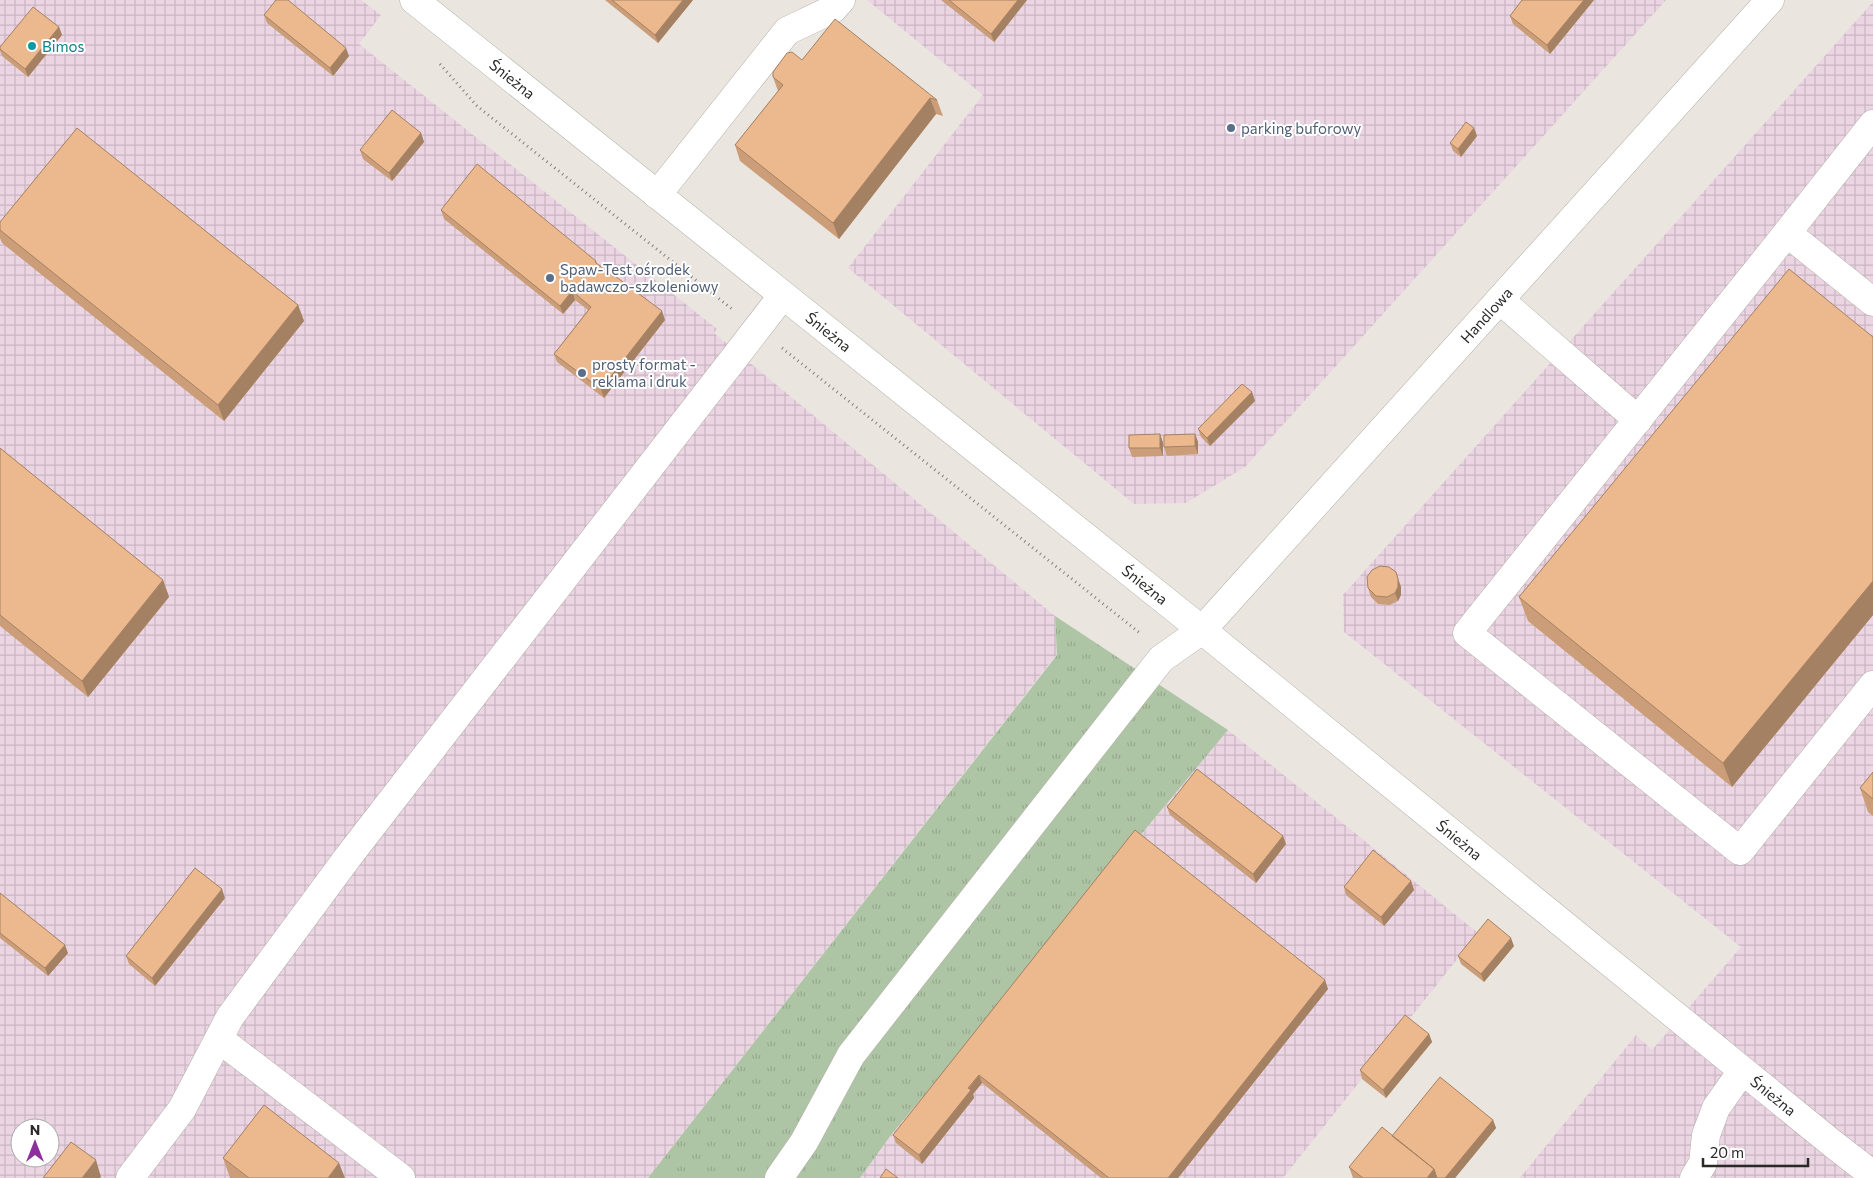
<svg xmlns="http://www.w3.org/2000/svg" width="1873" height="1178" font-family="Commissioner,sans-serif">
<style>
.industrial{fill:url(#industrial-grid);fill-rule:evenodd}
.grass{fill:url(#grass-tufts)}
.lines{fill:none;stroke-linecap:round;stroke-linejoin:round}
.minor-casing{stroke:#b4b0a9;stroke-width:29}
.path{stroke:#85817d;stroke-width:3;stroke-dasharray:1 4;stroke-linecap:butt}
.minor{stroke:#fff;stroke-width:28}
.wall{fill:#cb9e79}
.shaded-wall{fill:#a58163}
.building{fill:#ecb88d;stroke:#a58163}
.culture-dot{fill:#0f9aa8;stroke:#fff;stroke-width:2}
.service-dot{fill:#5c6f8a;stroke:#fff;stroke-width:2}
.labels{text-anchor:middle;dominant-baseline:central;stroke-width:4;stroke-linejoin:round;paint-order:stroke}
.culture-label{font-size:15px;fill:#0d838f;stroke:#fff;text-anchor:start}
.street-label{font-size:15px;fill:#2b2927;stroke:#fff}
.service-label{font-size:15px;fill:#4e5e75;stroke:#fff;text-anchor:start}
</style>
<defs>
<pattern id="industrial-grid" width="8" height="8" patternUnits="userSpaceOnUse" patternTransform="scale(1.25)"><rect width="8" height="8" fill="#ebd5e2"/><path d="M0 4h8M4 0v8" fill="none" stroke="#cab7c2"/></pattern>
<pattern id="grass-tufts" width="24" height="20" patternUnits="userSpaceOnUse" patternTransform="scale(1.25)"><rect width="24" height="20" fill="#aec5a5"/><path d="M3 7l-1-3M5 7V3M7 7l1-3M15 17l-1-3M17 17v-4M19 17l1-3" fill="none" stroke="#96a98e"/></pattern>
</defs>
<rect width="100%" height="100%" fill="#eae5df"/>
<path class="industrial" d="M 0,0 L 361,0 L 381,15 L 359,44 L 717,329 L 714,333 L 1055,616 L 1057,654 L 648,1178 L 0,1178 ZM 20,1128 L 50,1128 L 50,1158 L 20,1158 Z
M 867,0 L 1666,0 L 1245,467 L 1186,503 L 1134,504 L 848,268 L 983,95 Z
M 1873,2 L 1873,1178 L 1520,1178 L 1636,1035 L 1652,1050 L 1741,947 L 1344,632 L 1343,595 Z
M 1228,730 L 1478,933 L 1283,1178 L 860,1178 L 891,1135 Z"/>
<path class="grass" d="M 1055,616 L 1228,730 L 891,1135 L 860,1178 L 648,1178 L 1057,655 Z"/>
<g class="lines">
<defs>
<g id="minor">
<path id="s1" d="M 414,0 L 1202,630 L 1833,1144 L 1873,1175"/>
<path d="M 657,195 L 787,31 L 833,9 L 841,0"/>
<path d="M 1787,233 L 1873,124"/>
<path d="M 1500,300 L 1638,420"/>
<path d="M 1873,302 L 1787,233 L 1467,633 L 1740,851 L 1873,685"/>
<path d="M 219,1039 L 401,1178"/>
<path d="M 130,1178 L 182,1109 L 230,1017 L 348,857 L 783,295"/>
<path id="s2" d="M 779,1178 L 804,1142 L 851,1055 L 1161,659 L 1202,630 L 1770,0"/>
<path d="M 1694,1178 L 1703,1163 L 1706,1135 L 1716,1108 L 1742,1071"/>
</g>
</defs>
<use href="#minor" class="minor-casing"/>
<path class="path" d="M 440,64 L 477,106 L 732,309
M 782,348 L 1141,634"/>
<use href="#minor" class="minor"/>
</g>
<path class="wall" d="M 605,0 L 693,0 L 658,43 Z
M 941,0 L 1027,0 L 994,42 Z
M 1522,0 L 1594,0 L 1550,54 L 1513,24 L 1510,16 Z
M 264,15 L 349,56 L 333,76 L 267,23 Z
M 59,27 L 62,35 L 28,77 L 2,56 L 0,51 L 0,47 Z
M 802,60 L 937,100 L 943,116 L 936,114 L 839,239 L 740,161 L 735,145 L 778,91 L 773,77 Z
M 1474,128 L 1477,136 L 1461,157 L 1453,151 L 1450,143 Z
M 421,133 L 424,142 L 392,181 L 363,159 L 360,150 Z
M 441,210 L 596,261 L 598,265 L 665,320 L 604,398 L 557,362 L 554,354 L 588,310 L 575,300 L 563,314 L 444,219 Z
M 0,222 L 298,305 L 304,321 L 224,421 L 2,243 L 0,238 Z
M 1873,337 L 1873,615 L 1732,787 L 1528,621 L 1519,597 Z
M 1252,392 L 1255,401 L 1210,446 L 1201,437 L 1198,429 Z
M 1160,434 L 1163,443 L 1163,456 L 1132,457 L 1129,448 Z
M 1195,434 L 1198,442 L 1198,454 L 1167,456 L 1164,447 Z
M 0,448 L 163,580 L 169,597 L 88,697 L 0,626 Z
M 1396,572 L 1401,587 L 1401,595 L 1398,601 L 1390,605 L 1378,604 L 1371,597 L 1368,588 Z
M 1873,772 L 1873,816 L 1868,812 L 1860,788 Z
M 1167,807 L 1283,836 L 1286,844 L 1256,883 L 1170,815 Z
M 1135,830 L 1328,989 L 1178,1178 L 1101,1178 L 982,1083 L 973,1094 L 974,1098 L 922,1164 L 896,1143 L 893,1135 Z
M 1411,881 L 1414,890 L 1384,926 L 1346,895 L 1344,887 Z
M 0,893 L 68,953 L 48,976 L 0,938 Z
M 225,898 L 155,986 L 129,964 L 126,956 Z
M 1514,946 L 1484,982 L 1461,964 L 1458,956 Z
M 1429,1034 L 1432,1042 L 1386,1098 L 1362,1079 L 1360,1070 Z
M 1493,1120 L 1496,1128 L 1455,1178 L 1353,1178 L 1349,1167 L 1392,1136 Z
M 223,1158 L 345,1178 L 230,1178 Z"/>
<path class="shaded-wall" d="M 683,0 L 693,0 L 658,43 L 655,35 Z
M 1018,0 L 1027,0 L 994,42 L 991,34 Z
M 1584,0 L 1594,0 L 1550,54 L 1547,45 Z
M 59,27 L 62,35 L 28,77 L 25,69 Z
M 346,48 L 349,56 L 333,76 L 330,68 Z
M 930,98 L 936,114 L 839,239 L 833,223 Z
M 1474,128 L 1477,136 L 1461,157 L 1458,149 Z
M 421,133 L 424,142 L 392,181 L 389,173 Z
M 572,291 L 575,300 L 563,314 L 560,306 Z
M 298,305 L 304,321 L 224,421 L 218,405 Z
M 662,311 L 665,320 L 604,398 L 601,389 Z
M 1252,392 L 1255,401 L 1210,446 L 1207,438 Z
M 1160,434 L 1163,443 L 1163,456 L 1160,448 Z
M 1195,434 L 1198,442 L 1198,454 L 1195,446 Z
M 1398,579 L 1401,587 L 1401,595 L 1398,601 L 1395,593 Z
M 163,580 L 169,597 L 88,697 L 82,681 Z
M 1873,581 L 1873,615 L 1732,787 L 1723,763 Z
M 1283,836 L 1286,844 L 1256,883 L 1253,874 Z
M 1411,881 L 1414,890 L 1384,926 L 1381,917 Z
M 222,889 L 225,898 L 155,986 L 152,978 Z
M 1511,938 L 1514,946 L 1484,982 L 1481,974 Z
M 65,945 L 68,953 L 48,976 L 45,968 Z
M 1325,980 L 1328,989 L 1178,1178 L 1168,1178 Z
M 1429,1034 L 1432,1042 L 1386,1098 L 1383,1090 Z
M 979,1075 L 982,1083 L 973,1094 L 974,1098 L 922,1164 L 919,1155 Z
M 1493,1120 L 1496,1128 L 1455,1178 L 1445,1178 Z
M 96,1160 L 101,1177 L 100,1178 L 82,1178 Z
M 339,1163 L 345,1178 L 328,1178 Z
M 1434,1169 L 1437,1178 L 1427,1178 Z"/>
<path class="building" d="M 276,0 L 288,0 L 346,48 L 330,68 L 264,15 Z
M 612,0 L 683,0 L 655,35 Z
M 949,0 L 1018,0 L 991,34 Z
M 1522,0 L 1584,0 L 1547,45 L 1510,16 Z
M 33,7 L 59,27 L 25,69 L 0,49 L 0,47 Z
M 835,19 L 937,100 L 930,98 L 833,223 L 735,145 L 783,85 L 773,77 L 773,72 L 787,53 L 792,52 L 802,60 Z
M 392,110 L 421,133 L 389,173 L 360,150 Z
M 1466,122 L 1474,128 L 1458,149 L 1450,143 Z
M 77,128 L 298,305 L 218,405 L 0,230 L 0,222 Z
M 477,164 L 596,261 L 595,262 L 614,277 L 615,276 L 662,311 L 601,389 L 554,354 L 591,307 L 572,291 L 560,306 L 441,210 Z
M 1789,269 L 1873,337 L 1873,581 L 1723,763 L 1519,597 Z
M 1242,384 L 1252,392 L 1207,438 L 1198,429 Z
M 1160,434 L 1160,448 L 1129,448 L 1129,435 Z
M 1195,434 L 1195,446 L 1164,447 L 1164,435 Z
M 0,448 L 163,580 L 82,681 L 0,615 Z
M 1380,566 L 1389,567 L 1396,572 L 1398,579 L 1398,587 L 1395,593 L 1387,597 L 1376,596 L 1368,588 L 1367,577 L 1372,570 Z
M 1197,769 L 1283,836 L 1253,874 L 1167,807 Z
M 1873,772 L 1873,799 L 1860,788 Z
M 1135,830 L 1325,980 L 1168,1178 L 1109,1178 L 979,1075 L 968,1088 L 971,1090 L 919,1155 L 893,1135 Z
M 1373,850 L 1411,881 L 1381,917 L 1344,887 Z
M 195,868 L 222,889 L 152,978 L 126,956 Z
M 0,893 L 65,945 L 45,968 L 0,933 Z
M 1488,919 L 1511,938 L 1481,974 L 1458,956 Z
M 1405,1015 L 1429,1034 L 1383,1090 L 1360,1070 Z
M 1440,1077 L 1493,1120 L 1445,1178 L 1437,1178 L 1434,1169 L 1392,1136 Z
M 264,1105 L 339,1163 L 328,1178 L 249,1178 L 223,1158 Z
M 1382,1127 L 1434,1169 L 1427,1178 L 1363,1178 L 1349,1167 Z
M 71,1142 L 96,1160 L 82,1178 L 43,1178 Z
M 886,1169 L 898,1178 L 880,1178 Z"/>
<circle class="culture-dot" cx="32" cy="46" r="5"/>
<g class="service-dot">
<circle cx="1231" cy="128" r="5"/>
<circle cx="550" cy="278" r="5"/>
<circle cx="582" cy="373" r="5"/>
</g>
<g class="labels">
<g class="culture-label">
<text x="42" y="46">Bimos</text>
</g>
<g class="street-label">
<text stroke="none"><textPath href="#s1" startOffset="126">Śnieżna</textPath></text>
<text stroke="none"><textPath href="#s2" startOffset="1120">Handlowa</textPath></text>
<text stroke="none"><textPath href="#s1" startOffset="531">Śnieżna</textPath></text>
<text stroke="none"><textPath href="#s1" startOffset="936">Śnieżna</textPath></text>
<text stroke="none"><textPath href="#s1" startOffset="1341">Śnieżna</textPath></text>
<text stroke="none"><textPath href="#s1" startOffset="1746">Śnieżna</textPath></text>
</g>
<g class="service-label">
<text x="1241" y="128">parking buforowy</text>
<text x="560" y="269">Spaw-Test ośrodek<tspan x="560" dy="17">badawczo-szkoleniowy</tspan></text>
<text x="592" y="364">prosty format -<tspan x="592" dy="17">reklama i druk</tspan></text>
</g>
</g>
<g transform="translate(35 1143)"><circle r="24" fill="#ffffff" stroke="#aaa9a9"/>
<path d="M0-4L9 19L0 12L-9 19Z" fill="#8c319c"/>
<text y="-8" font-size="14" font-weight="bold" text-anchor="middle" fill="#2b2927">N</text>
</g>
<path d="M1703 1158v8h105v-8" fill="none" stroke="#2b2927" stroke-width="2.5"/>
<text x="1710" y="1158" font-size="15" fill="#2b2927" stroke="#ffffff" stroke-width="4" paint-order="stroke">20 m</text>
</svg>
